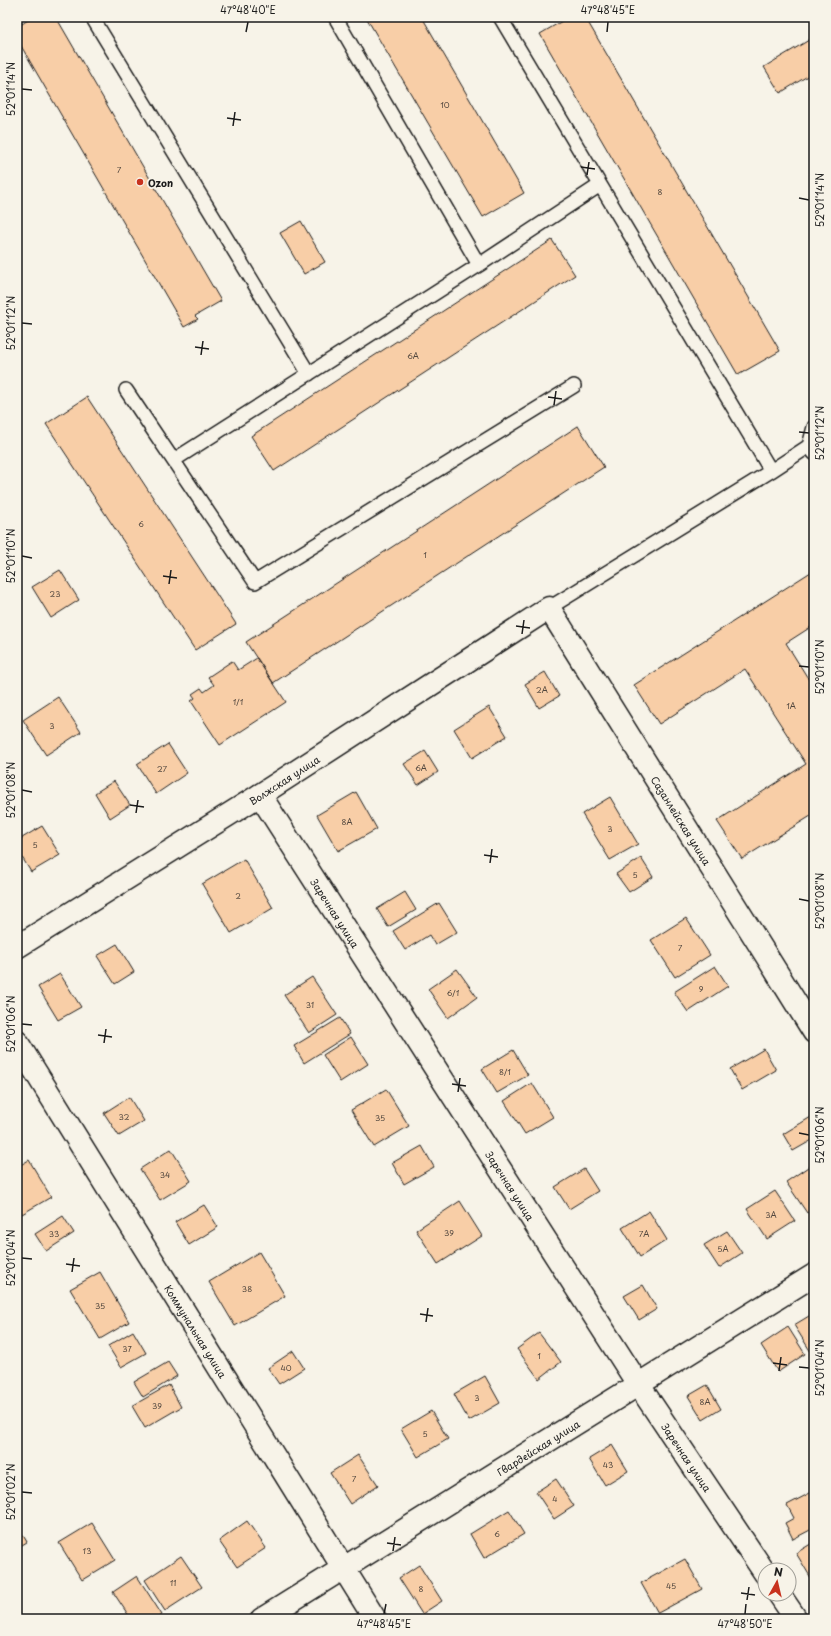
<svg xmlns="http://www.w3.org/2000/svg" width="831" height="1636" font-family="'Playpen Sans',sans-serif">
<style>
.building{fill:#f8cea7;stroke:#1c1c1c}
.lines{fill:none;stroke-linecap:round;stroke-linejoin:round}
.lane-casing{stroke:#1c1c1c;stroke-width:16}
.street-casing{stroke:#1c1c1c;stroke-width:25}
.lane{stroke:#f7f3e8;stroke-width:13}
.street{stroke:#f7f3e8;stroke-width:22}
.ticks{fill:none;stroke:#1c1c1c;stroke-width:1.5}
.poi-dot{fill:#c8321e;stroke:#f7f3e8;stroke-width:1.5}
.labels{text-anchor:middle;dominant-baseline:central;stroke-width:3.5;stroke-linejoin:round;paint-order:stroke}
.number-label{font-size:8px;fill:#53483f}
.poi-label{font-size:10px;font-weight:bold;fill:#1c1c1c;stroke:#f7f3e8;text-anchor:start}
.street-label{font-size:10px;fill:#1c1c1c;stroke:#f7f3e8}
.neatline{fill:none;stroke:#1c1c1c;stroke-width:1.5}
.ticks-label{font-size:10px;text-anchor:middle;fill:#1c1c1c}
</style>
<rect width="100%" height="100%" fill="#f7f3e8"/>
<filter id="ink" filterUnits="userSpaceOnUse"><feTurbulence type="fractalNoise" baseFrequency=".025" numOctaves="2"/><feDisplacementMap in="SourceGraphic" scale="8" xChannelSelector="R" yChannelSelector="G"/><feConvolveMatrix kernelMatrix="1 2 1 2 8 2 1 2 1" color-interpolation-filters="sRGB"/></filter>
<g filter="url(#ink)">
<path class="building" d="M 33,17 L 56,17 L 221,301 L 195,316 L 198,319 L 184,327 L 17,39 L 17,27 Z
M 366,17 L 422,17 L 524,193 L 483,217 Z
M 569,17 L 585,17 L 780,351 L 738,375 L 540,34 Z
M 814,37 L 814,72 L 780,93 L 764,67 Z
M 301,221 L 325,262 L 304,274 L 280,233 Z
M 552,240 L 575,275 L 274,471 L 251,436 Z
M 87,397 L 236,624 L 195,650 L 46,424 Z
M 578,426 L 604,467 L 273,683 L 246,642 Z
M 60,570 L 79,600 L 51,618 L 32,587 Z
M 814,570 L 814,625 L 786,643 L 814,688 L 814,814 L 742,859 L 717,821 L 806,764 L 745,669 L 659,724 L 634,685 Z
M 257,658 L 286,702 L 220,745 L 191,701 L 195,698 L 192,694 L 201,688 L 204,692 L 214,685 L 208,677 L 232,661 L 238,670 Z
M 545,672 L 559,696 L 539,708 L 525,684 Z
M 58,697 L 81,732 L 46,755 L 23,720 Z
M 489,707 L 507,736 L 472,758 L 454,729 Z
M 168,744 L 187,773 L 156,794 L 137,764 Z
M 425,751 L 438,772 L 418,785 L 404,764 Z
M 114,781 L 130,805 L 110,818 L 95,793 Z
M 356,792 L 377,829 L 338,851 L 317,815 Z
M 610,797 L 638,844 L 610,860 L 582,814 Z
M 42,826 L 60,855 L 31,872 L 17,849 L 17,841 Z
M 641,858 L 653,877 L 629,892 L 616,874 Z
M 244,859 L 273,908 L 231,933 L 202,884 Z
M 405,892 L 416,910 L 388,927 L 377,909 Z
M 439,903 L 457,932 L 435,945 L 429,935 L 405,950 L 393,931 Z
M 686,918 L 710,955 L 675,977 L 651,940 Z
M 117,944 L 134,972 L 115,984 L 97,956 Z
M 715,966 L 728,986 L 688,1012 L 674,992 Z
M 457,969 L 477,997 L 448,1018 L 428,989 Z
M 60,974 L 81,1007 L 58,1020 L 38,987 Z
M 312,977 L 337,1015 L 309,1033 L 284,995 Z
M 340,1018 L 350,1034 L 304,1063 L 294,1046 Z
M 351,1037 L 368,1064 L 340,1082 L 323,1055 Z
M 764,1049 L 776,1070 L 742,1090 L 730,1069 Z
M 513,1050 L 528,1075 L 497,1093 L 482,1069 Z
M 532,1083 L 553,1117 L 525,1134 L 504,1101 Z
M 386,1089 L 409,1126 L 374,1147 L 351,1110 Z
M 129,1097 L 144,1121 L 119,1136 L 104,1113 Z
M 811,1117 L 814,1121 L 814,1139 L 793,1151 L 783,1134 Z
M 422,1146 L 434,1167 L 404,1184 L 392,1163 Z
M 171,1149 L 191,1181 L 160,1200 L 140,1169 Z
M 29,1160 L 51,1197 L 22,1214 L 17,1206 L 17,1167 Z
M 814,1163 L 814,1209 L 807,1213 L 786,1182 Z
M 584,1169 L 598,1191 L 569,1209 L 555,1187 Z
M 775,1191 L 795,1221 L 767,1239 L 747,1209 Z
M 460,1201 L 482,1236 L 438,1264 L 416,1230 Z
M 204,1205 L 218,1227 L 189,1245 L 175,1222 Z
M 649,1211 L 667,1240 L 640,1257 L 622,1228 Z
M 63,1216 L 74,1233 L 46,1251 L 35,1234 Z
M 727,1231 L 742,1253 L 719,1268 L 704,1245 Z
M 259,1252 L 285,1296 L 235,1326 L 209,1282 Z
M 100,1272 L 129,1322 L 100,1339 L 70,1289 Z
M 643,1285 L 657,1309 L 639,1320 L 624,1296 Z
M 814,1313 L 814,1357 L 794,1325 Z
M 788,1327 L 805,1354 L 778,1372 L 761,1345 Z
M 133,1331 L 146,1353 L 121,1367 L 108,1346 Z
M 539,1333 L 561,1362 L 539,1379 L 517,1349 Z
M 293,1351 L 304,1368 L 279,1384 L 268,1368 Z
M 168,1362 L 177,1376 L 143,1397 L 134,1382 Z
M 485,1376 L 500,1403 L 469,1421 L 454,1394 Z
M 169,1385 L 181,1407 L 145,1428 L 132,1406 Z
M 707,1385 L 721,1409 L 703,1420 L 688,1396 Z
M 431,1411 L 448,1439 L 418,1457 L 401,1429 Z
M 612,1445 L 628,1471 L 605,1485 L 589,1459 Z
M 358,1455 L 378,1485 L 350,1504 L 330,1473 Z
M 556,1479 L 574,1506 L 554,1519 L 536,1492 Z
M 812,1492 L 814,1495 L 814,1528 L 793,1539 L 785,1523 L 794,1518 L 787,1505 Z
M 509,1510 L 524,1534 L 484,1558 L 470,1534 Z
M 247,1521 L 266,1548 L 237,1567 L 219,1541 Z
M 92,1523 L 115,1560 L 82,1580 L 59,1543 Z
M 17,1525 L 27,1542 L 17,1548 Z
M 814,1542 L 814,1583 L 796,1553 Z
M 181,1556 L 202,1587 L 165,1611 L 145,1580 Z
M 685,1559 L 702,1589 L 658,1613 L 641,1583 Z
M 419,1565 L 442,1601 L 422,1614 L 399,1578 Z
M 137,1576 L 162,1615 L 156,1619 L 131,1619 L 113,1592 Z"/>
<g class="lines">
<defs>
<path id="lane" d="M 92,17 L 309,374
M 500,17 L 771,471 L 549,608
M 479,265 L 600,185
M 126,390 L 255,582 L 574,386
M 809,446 L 814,427
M 174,460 L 479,265 L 335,17
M 771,471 L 809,446 L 814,453"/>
<g id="street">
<path id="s1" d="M 260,795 L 638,1384 L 765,1573"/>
<path id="s2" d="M 17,947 L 260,795 L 549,608 L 814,1032"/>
<path id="s3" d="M 17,1042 L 375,1619"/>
<path d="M 779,1594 L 796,1619"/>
<path id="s4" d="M 262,1619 L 814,1275"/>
</g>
</defs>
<use href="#lane" class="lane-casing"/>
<use href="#street" class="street-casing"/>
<use href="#lane" class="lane"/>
<use href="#street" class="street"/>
</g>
</g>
<path class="ticks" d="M 246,32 L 248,22M 607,32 L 608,22M 22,89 L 32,90M 227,118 L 241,120M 233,126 L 235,112M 581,167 L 595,169M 587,175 L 589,162M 799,198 L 809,200M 22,323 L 32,324M 195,347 L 209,349M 201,355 L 203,341M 548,397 L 562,399M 554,405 L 556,391M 799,432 L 809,433M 22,556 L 32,558M 163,576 L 177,578M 169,584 L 171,570M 516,626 L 530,628M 522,634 L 524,620M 799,666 L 809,667M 22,790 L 32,792M 130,805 L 144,807M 136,813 L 138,800M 484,855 L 498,857M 490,863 L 492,849M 799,899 L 809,901M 22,1024 L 32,1025M 98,1035 L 112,1037M 104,1043 L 106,1029M 452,1084 L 466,1086M 458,1092 L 460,1078M 799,1133 L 809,1135M 22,1258 L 32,1259M 66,1264 L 80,1266M 72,1272 L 74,1258M 420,1314 L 433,1316M 426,1322 L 428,1308M 773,1363 L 787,1365M 799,1367 L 809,1368M 779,1371 L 781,1357M 22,1492 L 32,1493M 387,1543 L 401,1545M 393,1551 L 395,1537M 741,1593 L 755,1595M 747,1600 L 749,1587M 384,1614 L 386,1604M 745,1614 L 746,1604"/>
<circle class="poi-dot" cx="140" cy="182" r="4"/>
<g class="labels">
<g class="number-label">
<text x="445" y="105">10</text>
<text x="119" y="170">7</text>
<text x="660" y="192">8</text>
<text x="413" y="356">6А</text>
<text x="141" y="524">6</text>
<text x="425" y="555">1</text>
<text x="55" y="594">23</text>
<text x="542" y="690">2А</text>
<text x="238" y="702">1/1</text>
<text x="791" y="706">1А</text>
<text x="52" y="726">3</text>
<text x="421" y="768">6А</text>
<text x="162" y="769">27</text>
<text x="347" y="822">8А</text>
<text x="610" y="829">3</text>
<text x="35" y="845">5</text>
<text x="635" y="875">5</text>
<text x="238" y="896">2</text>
<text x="680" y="948">7</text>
<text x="701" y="989">9</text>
<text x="453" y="993">6/1</text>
<text x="310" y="1005">31</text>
<text x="505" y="1072">8/1</text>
<text x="124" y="1117">32</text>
<text x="380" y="1118">35</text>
<text x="165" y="1175">34</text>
<text x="771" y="1215">3А</text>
<text x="449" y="1233">39</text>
<text x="54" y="1234">33</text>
<text x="644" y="1234">7А</text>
<text x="723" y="1249">5А</text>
<text x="247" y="1289">38</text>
<text x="100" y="1306">35</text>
<text x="127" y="1349">37</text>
<text x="539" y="1356">1</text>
<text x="286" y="1368">40</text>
<text x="477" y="1398">3</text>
<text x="705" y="1402">8А</text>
<text x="157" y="1406">39</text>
<text x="425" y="1434">5</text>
<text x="608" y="1465">43</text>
<text x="354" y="1479">7</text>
<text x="555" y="1499">4</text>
<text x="497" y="1534">6</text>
<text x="87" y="1551">13</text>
<text x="173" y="1583">11</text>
<text x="671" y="1586">45</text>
<text x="421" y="1589">8</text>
</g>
<g class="poi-label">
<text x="148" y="182">Ozon</text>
</g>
<g class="street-label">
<text stroke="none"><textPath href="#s2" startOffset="315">Волжская улица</textPath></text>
<text stroke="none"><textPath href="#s2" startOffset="881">Сазанлейская улица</textPath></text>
<text stroke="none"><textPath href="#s1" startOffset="140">Заречная улица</textPath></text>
<text stroke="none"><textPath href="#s1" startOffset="464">Заречная улица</textPath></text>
<text stroke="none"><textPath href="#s3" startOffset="340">Коммунальная улица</textPath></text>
<text stroke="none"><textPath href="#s4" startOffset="325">Гвардейская улица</textPath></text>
<text stroke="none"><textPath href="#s1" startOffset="788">Заречная улица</textPath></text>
</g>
</g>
<rect width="831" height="1636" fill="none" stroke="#f7f3e8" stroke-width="44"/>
<g transform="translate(777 1582) rotate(8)"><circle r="19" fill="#f7f3e8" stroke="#9f9d96"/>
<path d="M0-3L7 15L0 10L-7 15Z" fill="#c8321e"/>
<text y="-6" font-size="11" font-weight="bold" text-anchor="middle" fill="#1c1c1c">N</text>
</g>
<rect x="22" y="22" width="787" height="1592" class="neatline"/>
<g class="ticks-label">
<text x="248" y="14">47°48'40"E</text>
<text x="608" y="14">47°48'45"E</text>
<text transform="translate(11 89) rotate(-90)" y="4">52°01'14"N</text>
<text transform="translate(820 200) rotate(-90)" y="4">52°01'14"N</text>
<text transform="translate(11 323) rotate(-90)" y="4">52°01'12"N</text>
<text transform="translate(820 433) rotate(-90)" y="4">52°01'12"N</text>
<text transform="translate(11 556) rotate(-90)" y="4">52°01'10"N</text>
<text transform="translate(820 667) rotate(-90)" y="4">52°01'10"N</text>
<text transform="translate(11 790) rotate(-90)" y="4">52°01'08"N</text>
<text transform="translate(820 901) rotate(-90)" y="4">52°01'08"N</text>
<text transform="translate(11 1024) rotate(-90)" y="4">52°01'06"N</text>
<text transform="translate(820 1135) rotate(-90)" y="4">52°01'06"N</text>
<text transform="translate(11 1258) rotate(-90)" y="4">52°01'04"N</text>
<text transform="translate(820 1368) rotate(-90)" y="4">52°01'04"N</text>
<text transform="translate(11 1492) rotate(-90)" y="4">52°01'02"N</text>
<text x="384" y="1628">47°48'45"E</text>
<text x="745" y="1628">47°48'50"E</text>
</g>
</svg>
